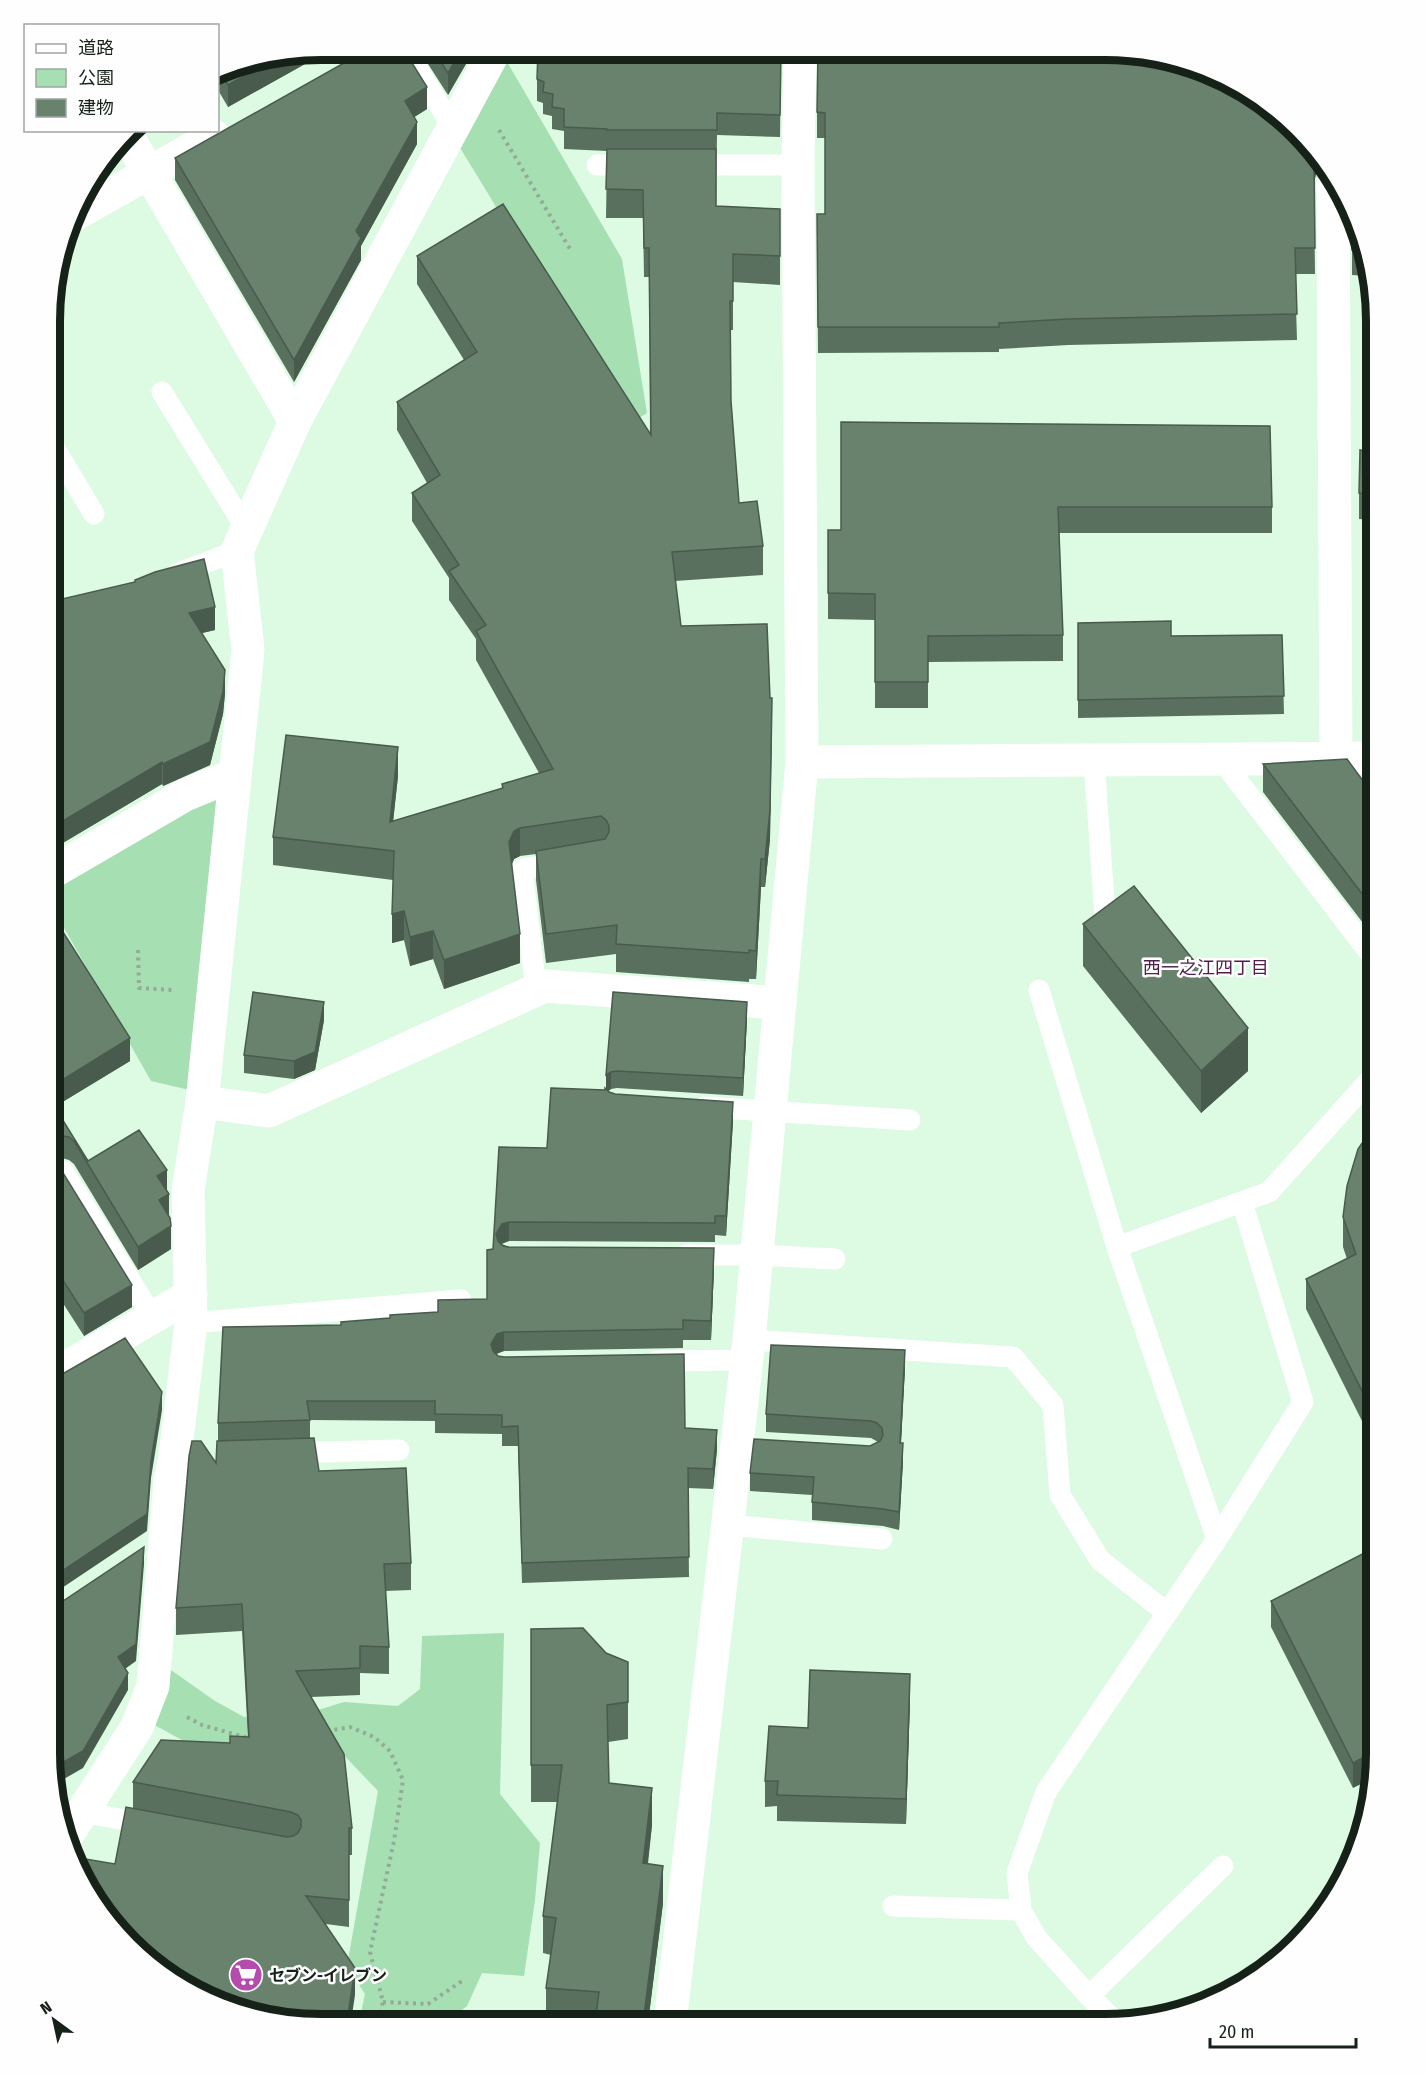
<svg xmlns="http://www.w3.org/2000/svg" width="1426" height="2074" font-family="'Fira Sans Condensed','Noto Sans JP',sans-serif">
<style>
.park{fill:#a6dfb2}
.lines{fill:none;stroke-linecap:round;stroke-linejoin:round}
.path{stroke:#94aa98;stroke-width:4;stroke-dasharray:3 4.5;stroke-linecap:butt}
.service{stroke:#fff;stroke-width:21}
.minor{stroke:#fff;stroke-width:33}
.wall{fill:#59705f}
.shaded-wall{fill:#495b4d}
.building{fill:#68826e;stroke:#495b4d;stroke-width:1.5}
.labels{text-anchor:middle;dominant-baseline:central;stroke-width:5;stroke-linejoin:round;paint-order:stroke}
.poi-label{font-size:16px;font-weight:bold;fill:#162118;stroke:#fefefe;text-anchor:start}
.neighbourhood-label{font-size:18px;fill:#501d4c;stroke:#fefefe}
.rim{fill:none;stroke:#162118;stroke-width:8}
</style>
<rect width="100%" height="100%" fill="#ddfae3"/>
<path class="park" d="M 506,60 L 622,259 L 647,413 L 577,457 L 610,394 L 459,146 Z
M 227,787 L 198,1092 L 151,1081 L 51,905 L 51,882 Z
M 504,1633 L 500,1794 L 540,1843 L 535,1900 L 524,1976 L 482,1973 L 467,2006 L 445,2023 L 359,2022 L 365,1994 L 347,1966 L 378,1791 L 337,1748 L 202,1751 L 149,1722 L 168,1668 L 215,1701 L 244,1717 L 302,1715 L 344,1702 L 398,1706 L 420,1689 L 422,1636 Z"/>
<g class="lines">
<path class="path" d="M 499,130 L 570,249
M 138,950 L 139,988 L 173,990
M 187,1717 L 202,1725 L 248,1738
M 327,1731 L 350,1727 L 374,1737 L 390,1751 L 403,1780 L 394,1841 L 370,1952 L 383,2002 L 378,2022
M 383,2002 L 428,2004 L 462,1981"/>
<path class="service" d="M 406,50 L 453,128
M 597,165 L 635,165
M 687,165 L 798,165
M 162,392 L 247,530
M 52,444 L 94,514
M 178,573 L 237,551
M 1221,759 L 1376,961
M 1094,760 L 1105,915
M 536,990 L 522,869 L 564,862
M 1039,990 L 1117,1247 L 1217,1539
M 704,1107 L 910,1120
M 63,1171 L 152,1316
M 1117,1247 L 1269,1192 L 1376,1073
M 686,1255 L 757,1255 L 835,1259
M 191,1323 L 461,1300
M 749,1340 L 1013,1357 L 1053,1405 L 1060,1495 L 1100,1560 L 1167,1613
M 657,1361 L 746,1360
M 290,1453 L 399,1450
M 728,1525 L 882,1539
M 81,1812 L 152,1825
M 893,1906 L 1021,1910
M 1089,1996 L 1223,1866
M 1116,2022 L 1089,1996 L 1036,1937 L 1021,1910 L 1017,1873 L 1046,1792 L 1217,1539 L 1303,1402 L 1242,1202"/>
<path class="minor" d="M 127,135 L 295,421
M 1333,183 L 1336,758
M 76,214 L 214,136
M 802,762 L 1376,758
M 51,873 L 185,795 L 234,775
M 202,1102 L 269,1111 L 545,986 L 780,1003
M 50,1377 L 191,1295
M 68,1834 L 137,1727 L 153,1686 L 170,1480 L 175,1456 L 191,1323 L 188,1190 L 202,1102 L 248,650 L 237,551 L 295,421 L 495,50
M 670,2023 L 749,1340 L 802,762 L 798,165 L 800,51"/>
</g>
<path class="wall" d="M 321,50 L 330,50 L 228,107 L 218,90 L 218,73 L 234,64 Z
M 419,50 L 474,50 L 448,95 Z
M 781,51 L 780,137 L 717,135 L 716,206 L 780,209 L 780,285 L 733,282 L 733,330 L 730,330 L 731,401 L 739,503 L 763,546 L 763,575 L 675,581 L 681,626 L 770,698 L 772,727 L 770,839 L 765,887 L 761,887 L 756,979 L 749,979 L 749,982 L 616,972 L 616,954 L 546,963 L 536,880 L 536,854 L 520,856 L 514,859 L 512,864 L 520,963 L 444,989 L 433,959 L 410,966 L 404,940 L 392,943 L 393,880 L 273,865 L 273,837 L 398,776 L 393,821 L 502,788 L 502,784 L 539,773 L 476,660 L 476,639 L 449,600 L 449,578 L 412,521 L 412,493 L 427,483 L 397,430 L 397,402 L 464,360 L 417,284 L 417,256 L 650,434 L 649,277 L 644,277 L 643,218 L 606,218 L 607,151 L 564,149 L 564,131 L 552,129 L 552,116 L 543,114 L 543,103 L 537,101 L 537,79 Z
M 1270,105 L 1322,169 L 1316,174 L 1314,183 L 1315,274 L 1295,274 L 1297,340 L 1068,345 L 999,349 L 999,352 L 818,353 L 817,214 L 825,214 L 825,138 L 817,138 L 817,112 Z
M 427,109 L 414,117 L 417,144 L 361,246 L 361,260 L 294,382 L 175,180 L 175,158 Z
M 1352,215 L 1366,276 L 1352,275 Z
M 1376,321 L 1376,520 L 1359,519 L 1359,493 L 1365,451 L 1375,360 Z
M 841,422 L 1272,507 L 1272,533 L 1059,533 L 1063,635 L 1063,661 L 928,662 L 928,708 L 875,708 L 875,620 L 828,619 L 828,530 L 841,530 Z
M 51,587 L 58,600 L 215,630 L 202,633 L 225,693 L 223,714 L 210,765 L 163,786 L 162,784 L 51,850 Z
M 1078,623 L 1171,636 L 1282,635 L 1284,714 L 1078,718 Z
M 1263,764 L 1366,785 L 1376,780 L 1376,940 L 1263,792 Z
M 51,913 L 130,1061 L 54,1107 L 88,1161 L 167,1191 L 169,1216 L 171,1249 L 138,1270 L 74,1164 L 69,1160 L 62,1158 L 56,1162 L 132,1307 L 84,1336 L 50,1283 Z
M 1083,924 L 1248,1071 L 1201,1113 L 1083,966 Z
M 613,992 L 747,1019 L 743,1096 L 617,1088 L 611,1089 L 608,1091 L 615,1094 L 733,1121 L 726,1236 L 715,1235 L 715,1242 L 509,1241 L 502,1244 L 509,1247 L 714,1268 L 711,1340 L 683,1340 L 683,1348 L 504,1351 L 497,1354 L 498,1356 L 685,1428 L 717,1449 L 713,1489 L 688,1488 L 689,1577 L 522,1583 L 518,1446 L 502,1446 L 502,1434 L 435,1433 L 435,1421 L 310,1420 L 310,1438 L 319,1471 L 411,1563 L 411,1590 L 385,1591 L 389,1647 L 389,1674 L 360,1673 L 360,1695 L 311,1697 L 352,1828 L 352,1855 L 349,1855 L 349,1927 L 326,1924 L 355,1995 L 133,1808 L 133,1782 L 230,1743 L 248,1737 L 242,1631 L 176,1635 L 176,1608 L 216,1463 L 218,1441 L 218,1423 L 341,1325 L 438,1312 L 487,1299 L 493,1249 L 547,1148 L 606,1089 Z
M 324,1020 L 315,1070 L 294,1079 L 244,1073 L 244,1055 Z
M 1376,1123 L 1376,1449 L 1306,1309 L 1306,1279 L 1347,1259 L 1343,1247 L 1343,1217 Z
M 905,1368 L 901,1443 L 903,1461 L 899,1530 L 883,1526 L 812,1520 L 812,1495 L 750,1491 L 750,1473 L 870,1446 L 878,1442 L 871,1438 L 766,1432 L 766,1414 Z
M 1376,1547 L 1353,1788 L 1271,1627 L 1271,1601 Z
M 531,1629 L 606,1653 L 628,1662 L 628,1739 L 608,1742 L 609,1783 L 652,1825 L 648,1864 L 663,1903 L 648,2023 L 546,2023 L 546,1988 L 551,1955 L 543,1953 L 543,1916 L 557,1802 L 531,1802 Z
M 910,1700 L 906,1824 L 777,1821 L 777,1806 L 765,1807 L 765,1781 L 808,1728 Z"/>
<path class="shaded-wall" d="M 321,50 L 330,50 L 228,107 L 228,85 L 278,57 Z
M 461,50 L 474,50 L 448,95 L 448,73 Z
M 427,87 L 427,109 L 405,123 L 405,101 Z
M 417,122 L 417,144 L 361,246 L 361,260 L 294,382 L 294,360 L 356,231 Z
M 1314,159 L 1322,169 L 1316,174 L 1314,183 Z
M 215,607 L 215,630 L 189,636 L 189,613 Z
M 225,670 L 225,693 L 223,714 L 210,765 L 163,786 L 163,764 Z
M 772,698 L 770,839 L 765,887 L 765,859 Z
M 398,747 L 398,776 L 390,850 L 390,822 Z
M 162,762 L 162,784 L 51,850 L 51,828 Z
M 520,828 L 520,856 L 514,859 L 509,870 L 509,842 L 514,831 Z
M 761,859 L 761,887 L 756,979 L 756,951 Z
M 404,911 L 404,940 L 392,943 L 392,914 Z
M 433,931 L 433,959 L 410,966 L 410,937 Z
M 520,934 L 520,963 L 444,989 L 444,960 Z
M 324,1002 L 324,1020 L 315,1070 L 294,1079 L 294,1061 Z
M 747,1002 L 747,1019 L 743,1096 L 743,1078 Z
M 1248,1028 L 1248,1071 L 1201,1113 L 1201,1071 Z
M 130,1038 L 130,1061 L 51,1109 L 51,1087 Z
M 611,1072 L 611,1089 L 606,1093 L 606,1075 Z
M 733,1102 L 733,1121 L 726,1236 L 726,1216 Z
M 62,1136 L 62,1158 L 52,1164 L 50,1148 L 52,1142 Z
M 167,1170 L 167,1193 L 157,1176 Z
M 169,1194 L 169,1216 L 159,1200 Z
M 509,1222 L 509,1241 L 502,1243 L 496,1253 L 496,1234 L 502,1224 Z
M 171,1226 L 171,1249 L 138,1270 L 138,1247 Z
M 714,1248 L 714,1268 L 711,1340 L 711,1321 Z
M 132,1285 L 132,1307 L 84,1336 L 84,1313 Z
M 504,1332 L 504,1351 L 497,1353 L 491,1364 L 491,1344 L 497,1334 Z
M 905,1350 L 905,1368 L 900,1461 L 900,1443 Z
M 162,1392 L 162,1410 L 151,1478 L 147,1531 L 50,1596 L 50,1579 L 151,1461 Z
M 717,1430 L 717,1449 L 713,1489 L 713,1469 Z
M 903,1443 L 903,1461 L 899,1530 L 899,1512 Z
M 144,1547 L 144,1564 L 136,1661 L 118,1674 L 118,1657 Z
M 128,1673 L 128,1690 L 83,1768 L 57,1783 L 53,1768 Z
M 910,1674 L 910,1700 L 906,1824 L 906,1799 Z
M 1376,1751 L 1376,1771 L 1375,1777 L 1353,1788 L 1353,1763 Z
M 652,1788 L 652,1825 L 643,1900 L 643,1863 Z
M 663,1866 L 663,1903 L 648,2023 L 643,2023 Z
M 355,1968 L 355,1995 L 351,2022 L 347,2022 Z"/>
<path class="building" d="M 367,50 L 404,50 L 427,87 L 405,101 L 417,122 L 356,231 L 361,238 L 294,360 L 175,158 Z
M 433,50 L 461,50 L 448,73 Z
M 538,50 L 781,51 L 780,115 L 717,113 L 717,130 L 607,130 L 607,129 L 564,127 L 564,109 L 552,107 L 553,94 L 543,92 L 544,82 L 537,79 Z
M 818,51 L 1141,52 L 1208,70 L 1270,105 L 1314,159 L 1315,248 L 1295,248 L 1297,314 L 1068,319 L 999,323 L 999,327 L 818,327 L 817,214 L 825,214 L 825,113 L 817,112 Z
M 278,57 L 228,85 L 220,72 L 234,64 Z
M 607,149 L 716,149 L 716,206 L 780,209 L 780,256 L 733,254 L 733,301 L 730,301 L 731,401 L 739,503 L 757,501 L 763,546 L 672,552 L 681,626 L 767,624 L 770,698 L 772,698 L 770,810 L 765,859 L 761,859 L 756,951 L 749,950 L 749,953 L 616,944 L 617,925 L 546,934 L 536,851 L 605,839 L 609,832 L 609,826 L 606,820 L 601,816 L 520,828 L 514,831 L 509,842 L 520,934 L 444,960 L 433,931 L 410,937 L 404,911 L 392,914 L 394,851 L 273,837 L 286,735 L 398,747 L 390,822 L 503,788 L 502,784 L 553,769 L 476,631 L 486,625 L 449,571 L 459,565 L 412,493 L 440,475 L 397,402 L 477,352 L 417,256 L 503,204 L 651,435 L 649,248 L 644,248 L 643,190 L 606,189 Z
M 1352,216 L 1360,250 L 1352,250 Z
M 1375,315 L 1376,321 L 1376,494 L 1359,493 L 1360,450 L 1365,451 L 1365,360 L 1375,360 Z
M 841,422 L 1270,426 L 1272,507 L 1058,507 L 1063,635 L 928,636 L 928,682 L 875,682 L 875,594 L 828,593 L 828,530 L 841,530 Z
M 204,559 L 215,607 L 189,613 L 225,670 L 223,692 L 210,742 L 163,764 L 162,762 L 51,828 L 51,587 L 58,600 L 135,582 L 135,580 L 155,572 Z
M 1171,621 L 1171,636 L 1282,635 L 1284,696 L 1078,700 L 1078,623 Z
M 1347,759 L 1366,785 L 1376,780 L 1376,912 L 1263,764 Z
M 1134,886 L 1248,1028 L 1201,1071 L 1083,924 Z
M 51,913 L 130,1038 L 51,1087 Z
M 253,992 L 324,1002 L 315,1052 L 294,1061 L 244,1055 Z
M 613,992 L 747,1002 L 743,1078 L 617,1071 L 611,1072 L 606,1075 Z
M 551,1088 L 605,1090 L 605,1088 L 609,1092 L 615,1094 L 733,1102 L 726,1216 L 715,1216 L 715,1223 L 509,1222 L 502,1224 L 496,1234 L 498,1241 L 503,1246 L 509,1247 L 714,1248 L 711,1321 L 683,1320 L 683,1329 L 504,1332 L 497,1334 L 491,1344 L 493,1351 L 498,1356 L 504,1357 L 684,1354 L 685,1428 L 717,1430 L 713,1469 L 688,1468 L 689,1557 L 522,1563 L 518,1426 L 502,1427 L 502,1415 L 435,1414 L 435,1401 L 307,1401 L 310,1420 L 218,1423 L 223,1327 L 341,1325 L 341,1322 L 390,1318 L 390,1315 L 438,1312 L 438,1300 L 487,1299 L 487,1250 L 493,1249 L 499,1147 L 547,1148 Z
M 51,1101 L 88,1161 L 139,1130 L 167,1170 L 157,1176 L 169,1194 L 159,1200 L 170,1218 L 171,1226 L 138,1247 L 74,1141 L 69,1137 L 62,1136 L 52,1142 L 50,1148 Z
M 1376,1123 L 1376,1419 L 1306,1279 L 1356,1254 L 1343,1217 L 1347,1186 L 1358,1149 Z
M 50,1149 L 52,1155 L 132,1285 L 84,1313 L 50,1260 Z
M 125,1338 L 162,1392 L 151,1461 L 147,1514 L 50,1579 L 50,1379 L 59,1376 Z
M 771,1345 L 905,1350 L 900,1443 L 903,1443 L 899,1512 L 883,1509 L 812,1502 L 814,1477 L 750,1473 L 754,1439 L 870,1446 L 880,1441 L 883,1435 L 882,1428 L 877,1423 L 871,1421 L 766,1414 Z
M 314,1438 L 319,1471 L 406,1468 L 411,1563 L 384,1564 L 389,1647 L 360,1646 L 360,1668 L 296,1671 L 344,1754 L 352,1828 L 349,1828 L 349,1900 L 306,1896 L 355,1968 L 347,2022 L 286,2022 L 218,2004 L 156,1969 L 77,1872 L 80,1858 L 115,1864 L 126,1807 L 287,1837 L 293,1836 L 298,1833 L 301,1827 L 301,1820 L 298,1815 L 291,1812 L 133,1782 L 161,1740 L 230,1743 L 230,1736 L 249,1737 L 242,1604 L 176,1608 L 189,1456 L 192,1441 L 201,1441 L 216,1463 L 217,1441 Z
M 144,1547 L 136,1644 L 118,1657 L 128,1673 L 83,1751 L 53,1768 L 50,1753 L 50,1606 L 57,1605 Z
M 1376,1547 L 1376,1751 L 1353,1763 L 1271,1601 Z
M 583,1628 L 606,1653 L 628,1662 L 628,1702 L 607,1705 L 609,1783 L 652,1788 L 643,1863 L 663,1866 L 643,2023 L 595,2023 L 599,1992 L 546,1988 L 556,1918 L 543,1916 L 562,1765 L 531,1765 L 531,1629 Z
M 810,1670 L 910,1674 L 906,1799 L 777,1795 L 778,1781 L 765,1781 L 769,1726 L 808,1728 Z"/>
<defs>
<symbol id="supermarket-disc" viewBox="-11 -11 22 22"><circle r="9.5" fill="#b54bac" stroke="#fefefe"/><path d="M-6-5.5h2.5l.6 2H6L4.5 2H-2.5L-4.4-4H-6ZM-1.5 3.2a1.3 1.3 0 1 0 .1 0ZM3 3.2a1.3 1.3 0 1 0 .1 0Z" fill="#fff"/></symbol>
</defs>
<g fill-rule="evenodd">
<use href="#supermarket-disc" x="227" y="1956" width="38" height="38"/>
</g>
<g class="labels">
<g class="poi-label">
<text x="269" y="1975">セブン-イレブン</text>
</g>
<g class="neighbourhood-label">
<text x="1206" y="968">西一之江四丁目</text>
</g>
</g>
<path d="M0 0H1426V2074H0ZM321 60H1105A261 261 0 0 1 1366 321V1753A261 261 0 0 1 1105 2014H321A261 261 0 0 1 60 1753V321A261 261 0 0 1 321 60Z" fill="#fefefe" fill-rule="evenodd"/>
<path class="rim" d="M321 60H1105A261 261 0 0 1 1366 321V1753A261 261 0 0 1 1105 2014H321A261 261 0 0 1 60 1753V321A261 261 0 0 1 321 60Z"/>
<rect x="24" y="24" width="195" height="108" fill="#fefefe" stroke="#a1a6a2" stroke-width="1.5"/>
<rect x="36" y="44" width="30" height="9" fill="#ffffff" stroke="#a1a6a2" stroke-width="1.5"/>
<text x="78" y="54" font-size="18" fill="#162118">道路</text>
<rect x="36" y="69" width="30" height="18" fill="#a6dfb2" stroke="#a1a6a2" stroke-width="1.5"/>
<text x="78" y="84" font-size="18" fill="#162118">公園</text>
<rect x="36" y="99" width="30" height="18" fill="#68826e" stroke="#a1a6a2" stroke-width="1.5"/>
<text x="78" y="114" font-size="18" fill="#162118">建物</text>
<g transform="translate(54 2020) rotate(327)" stroke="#fefefe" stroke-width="4.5" paint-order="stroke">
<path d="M0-4.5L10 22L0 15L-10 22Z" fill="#162118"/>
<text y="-9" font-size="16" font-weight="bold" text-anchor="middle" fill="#162118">N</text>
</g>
<path d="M1210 2038v9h146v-9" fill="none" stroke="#162118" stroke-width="3"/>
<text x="1219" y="2038" font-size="18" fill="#162118" stroke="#fefefe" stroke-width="4.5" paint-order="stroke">20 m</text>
</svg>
